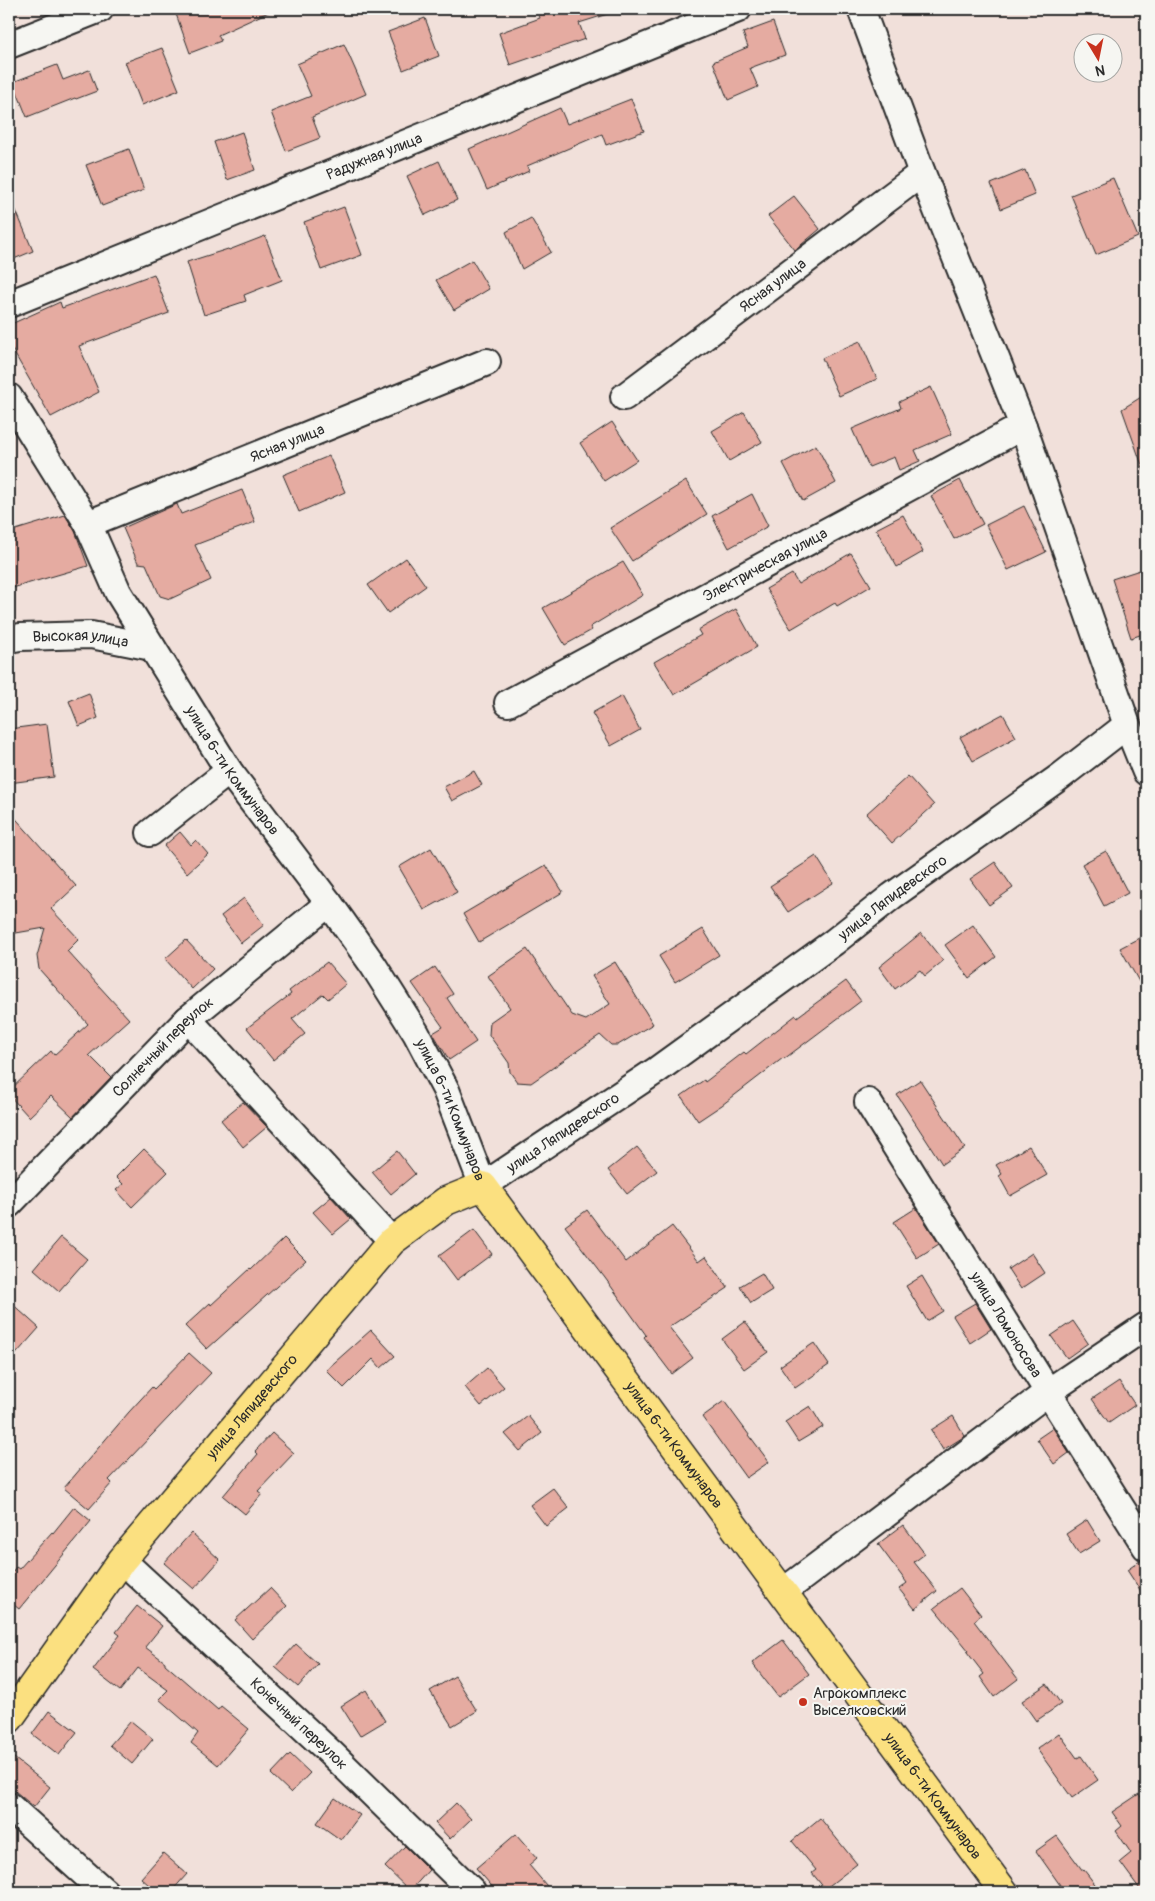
<svg xmlns="http://www.w3.org/2000/svg" width="1155" height="1901" font-family="Pangolin,sans-serif">
<style>
.building{fill:#e5aba1;stroke:#2b2b2b}
.lines{fill:none;stroke-linecap:round;stroke-linejoin:round}
.minor-casing{stroke:#2b2b2b;stroke-width:30}
.major-casing{stroke:#2b2b2b;stroke-width:31}
.minor{stroke:#f6f6f2;stroke-width:26}
.major{stroke:#fbe080;stroke-width:28}
.poi-dot{fill:#c8321e;stroke:#f6f6f2;stroke-width:2}
.labels{text-anchor:middle;dominant-baseline:central;stroke-width:4;stroke-linejoin:round;paint-order:stroke}
.street-label{font-size:15px;fill:#2b2b2b;stroke:#f6f6f2}
.poi-label{font-size:15px;fill:#2b2b2b;stroke:#f6f6f2;text-anchor:start}
</style>
<rect width="100%" height="100%" fill="#f1e0da"/>
<filter id="ink" filterUnits="userSpaceOnUse"><feTurbulence type="fractalNoise" baseFrequency=".02" numOctaves="2"/><feDisplacementMap in="SourceGraphic" scale="10" xChannelSelector="R" yChannelSelector="G"/><feConvolveMatrix kernelMatrix="1 2 1 2 8 2 1 2 1" color-interpolation-filters="sRGB"/></filter>
<g filter="url(#ink)">
<path class="building" d="M 190,9 L 275,9 L 218,35 L 221,41 L 190,53 L 176,14 Z
M 558,9 L 614,9 L 614,12 L 579,23 L 585,39 L 510,65 L 499,33 L 540,18 L 539,15 Z
M 425,18 L 439,56 L 403,70 L 388,32 Z
M 773,22 L 785,55 L 750,68 L 758,87 L 728,100 L 713,62 L 748,47 L 743,33 Z
M 344,44 L 366,94 L 312,117 L 320,138 L 286,151 L 271,112 L 311,96 L 297,64 Z
M 162,48 L 179,90 L 142,105 L 125,62 Z
M 57,65 L 63,80 L 89,70 L 97,91 L 76,99 L 75,98 L 27,117 L 13,82 Z
M 631,99 L 644,131 L 606,145 L 602,134 L 527,166 L 529,171 L 487,190 L 469,149 L 560,108 L 567,124 Z
M 242,132 L 255,170 L 227,180 L 214,142 Z
M 129,149 L 144,190 L 102,206 L 86,165 Z
M 439,161 L 457,200 L 425,215 L 407,176 Z
M 1025,170 L 1035,195 L 1001,209 L 991,184 Z
M 1113,178 L 1138,237 L 1096,255 L 1071,195 Z
M 9,194 L 33,251 L 9,261 Z
M 794,196 L 820,229 L 795,250 L 768,216 Z
M 344,207 L 362,255 L 321,270 L 304,222 Z
M 531,218 L 551,252 L 522,269 L 506,232 Z
M 265,236 L 282,280 L 244,295 L 246,301 L 204,315 L 187,262 L 228,249 L 229,250 Z
M 472,260 L 489,289 L 454,310 L 436,280 Z
M 154,274 L 169,313 L 79,346 L 99,392 L 51,417 L 9,344 L 9,325 L 60,302 L 62,308 Z
M 860,341 L 877,379 L 839,396 L 822,358 Z
M 931,387 L 952,434 L 915,450 L 920,461 L 899,470 L 894,457 L 869,467 L 852,429 L 901,408 L 899,402 Z
M 1146,394 L 1146,470 L 1144,471 L 1122,409 Z
M 744,412 L 762,442 L 729,461 L 712,431 Z
M 612,422 L 637,460 L 604,481 L 580,443 Z
M 816,445 L 836,483 L 803,501 L 783,463 Z
M 329,456 L 345,492 L 299,512 L 283,475 Z
M 960,480 L 983,524 L 954,539 L 931,496 Z
M 686,481 L 707,514 L 632,561 L 610,528 Z
M 242,490 L 255,522 L 195,545 L 211,580 L 170,599 L 160,596 L 146,564 L 138,563 L 123,528 L 177,504 L 181,514 Z
M 752,494 L 768,526 L 729,548 L 712,516 Z
M 1024,506 L 1046,552 L 1008,570 L 986,525 Z
M 65,515 L 75,531 L 88,566 L 9,589 L 9,532 Z
M 903,515 L 923,552 L 897,567 L 876,529 Z
M 851,553 L 871,586 L 837,606 L 835,603 L 791,629 L 766,589 L 792,574 L 798,584 Z
M 406,558 L 426,586 L 388,613 L 368,585 Z
M 623,562 L 643,595 L 590,627 L 592,630 L 565,645 L 543,608 Z
M 1146,568 L 1146,633 L 1131,638 L 1112,579 Z
M 736,609 L 757,647 L 674,695 L 654,662 L 701,635 L 698,630 Z
M 89,693 L 98,718 L 79,726 L 69,701 Z
M 622,696 L 640,730 L 611,746 L 592,713 Z
M 1003,714 L 1016,737 L 973,761 L 960,737 Z
M 47,724 L 54,777 L 9,783 L 9,729 Z
M 474,771 L 482,785 L 452,801 L 444,787 Z
M 908,776 L 934,805 L 892,843 L 866,814 Z
M 9,811 L 76,886 L 51,909 L 79,939 L 67,951 L 129,1019 L 89,1055 L 111,1077 L 73,1117 L 51,1096 L 29,1117 L 9,1095 L 9,1091 L 51,1051 L 54,1055 L 88,1024 L 39,969 L 37,956 L 45,928 L 16,933 L 9,930 Z
M 180,832 L 191,845 L 196,840 L 208,854 L 187,873 L 164,846 Z
M 431,848 L 457,892 L 424,910 L 399,867 Z
M 1106,851 L 1128,893 L 1104,906 L 1082,864 Z
M 816,856 L 833,883 L 788,912 L 770,886 Z
M 995,862 L 1013,888 L 989,905 L 970,879 Z
M 546,865 L 563,892 L 479,942 L 463,914 Z
M 244,898 L 264,925 L 241,943 L 221,916 Z
M 973,925 L 996,957 L 969,978 L 945,945 Z
M 703,929 L 719,955 L 675,982 L 659,956 Z
M 921,933 L 943,961 L 925,976 L 920,970 L 895,989 L 879,967 Z
M 1141,937 L 1146,946 L 1146,994 L 1120,948 Z
M 186,940 L 213,969 L 192,989 L 165,959 Z
M 527,949 L 572,1015 L 586,1020 L 610,1004 L 592,976 L 615,962 L 653,1024 L 618,1045 L 611,1045 L 600,1035 L 531,1083 L 517,1082 L 510,1072 L 509,1063 L 489,1035 L 490,1022 L 510,1008 L 488,976 Z
M 327,962 L 346,984 L 328,999 L 323,994 L 292,1019 L 305,1034 L 273,1060 L 247,1028 L 291,994 L 289,991 Z
M 435,967 L 453,994 L 447,998 L 476,1042 L 449,1060 L 433,1033 L 443,1027 L 412,983 Z
M 846,981 L 861,1001 L 784,1059 L 783,1058 L 722,1105 L 698,1121 L 681,1096 L 704,1080 L 705,1082 L 744,1052 L 746,1054 L 796,1015 L 797,1017 Z
M 920,1080 L 965,1148 L 942,1164 L 897,1095 Z
M 243,1102 L 267,1127 L 243,1147 L 221,1120 Z
M 1029,1146 L 1047,1175 L 1010,1196 L 999,1176 L 1002,1174 L 996,1165 Z
M 637,1147 L 657,1171 L 627,1194 L 608,1170 Z
M 144,1149 L 168,1172 L 132,1207 L 116,1190 L 123,1184 L 116,1177 Z
M 397,1151 L 415,1174 L 391,1194 L 372,1172 Z
M 331,1197 L 351,1219 L 333,1234 L 313,1212 Z
M 916,1208 L 939,1244 L 917,1258 L 894,1222 Z
M 587,1210 L 626,1262 L 672,1226 L 699,1261 L 706,1256 L 728,1288 L 669,1327 L 693,1358 L 672,1374 L 644,1337 L 646,1335 L 605,1278 L 565,1226 Z
M 474,1230 L 492,1254 L 457,1280 L 439,1256 Z
M 61,1237 L 87,1259 L 59,1291 L 34,1269 Z
M 284,1238 L 306,1260 L 207,1349 L 185,1326 L 210,1303 L 211,1305 L 250,1269 L 251,1270 Z
M 1032,1253 L 1045,1273 L 1021,1289 L 1008,1269 Z
M 762,1273 L 772,1290 L 751,1303 L 740,1286 Z
M 922,1276 L 943,1311 L 927,1321 L 906,1286 Z
M 9,1301 L 39,1328 L 9,1362 Z
M 975,1303 L 991,1329 L 970,1343 L 953,1316 Z
M 1073,1321 L 1088,1343 L 1067,1358 L 1051,1336 Z
M 745,1322 L 768,1352 L 744,1369 L 722,1339 Z
M 371,1330 L 395,1356 L 381,1368 L 373,1359 L 344,1388 L 326,1370 Z
M 814,1343 L 829,1365 L 795,1388 L 780,1366 Z
M 189,1353 L 211,1373 L 109,1480 L 112,1483 L 89,1509 L 64,1488 L 129,1412 L 152,1387 L 154,1389 Z
M 487,1368 L 504,1387 L 481,1406 L 465,1387 Z
M 1119,1381 L 1135,1405 L 1109,1423 L 1092,1399 Z
M 724,1401 L 769,1462 L 746,1478 L 702,1417 Z
M 810,1406 L 823,1427 L 798,1442 L 785,1422 Z
M 528,1416 L 542,1433 L 520,1451 L 505,1434 Z
M 953,1416 L 965,1436 L 943,1450 L 931,1430 Z
M 1053,1428 L 1069,1453 L 1054,1464 L 1037,1439 Z
M 272,1433 L 294,1453 L 258,1491 L 262,1494 L 245,1514 L 223,1496 L 258,1454 L 255,1451 Z
M 553,1488 L 569,1508 L 546,1526 L 530,1505 Z
M 74,1507 L 91,1521 L 19,1609 L 9,1601 L 9,1576 L 16,1567 L 19,1569 L 52,1532 L 53,1533 Z
M 1087,1520 L 1100,1541 L 1079,1554 L 1066,1534 Z
M 903,1525 L 925,1554 L 914,1562 L 937,1591 L 915,1609 L 899,1589 L 907,1583 L 878,1544 Z
M 191,1533 L 220,1560 L 194,1589 L 164,1563 Z
M 1140,1561 L 1146,1562 L 1146,1599 L 1127,1570 Z
M 270,1588 L 287,1606 L 252,1639 L 235,1620 Z
M 960,1588 L 981,1615 L 974,1621 L 1018,1679 L 994,1697 L 980,1677 L 984,1674 L 967,1652 L 969,1651 L 934,1608 Z
M 137,1606 L 162,1626 L 145,1647 L 165,1662 L 165,1664 L 218,1710 L 221,1706 L 249,1729 L 218,1765 L 191,1743 L 198,1733 L 159,1699 L 168,1690 L 138,1668 L 120,1691 L 93,1670 L 120,1635 L 116,1632 Z
M 783,1640 L 809,1674 L 778,1697 L 752,1663 Z
M 296,1644 L 318,1664 L 298,1687 L 275,1667 Z
M 455,1676 L 477,1711 L 452,1726 L 430,1691 Z
M 1047,1684 L 1061,1704 L 1036,1721 L 1022,1701 Z
M 366,1690 L 385,1721 L 360,1736 L 341,1706 Z
M 49,1711 L 77,1732 L 59,1755 L 32,1734 Z
M 131,1721 L 153,1739 L 132,1764 L 110,1745 Z
M 1059,1733 L 1077,1758 L 1081,1756 L 1098,1780 L 1072,1798 L 1037,1749 Z
M 9,1754 L 50,1787 L 34,1807 L 9,1786 Z
M 290,1754 L 310,1773 L 291,1793 L 271,1774 Z
M 1139,1794 L 1146,1805 L 1146,1892 L 1142,1892 L 1120,1862 L 1131,1853 L 1116,1831 L 1122,1826 L 1112,1812 Z
M 335,1798 L 360,1815 L 341,1840 L 317,1823 Z
M 456,1803 L 471,1819 L 450,1839 L 435,1823 Z
M 820,1818 L 857,1864 L 825,1889 L 812,1873 L 816,1870 L 792,1841 Z
M 516,1834 L 537,1858 L 529,1865 L 552,1892 L 497,1892 L 476,1868 Z
M 1057,1836 L 1083,1871 L 1084,1870 L 1101,1892 L 1066,1892 L 1060,1885 L 1036,1851 Z
M 405,1846 L 429,1870 L 410,1891 L 385,1867 Z
M 163,1853 L 187,1874 L 171,1892 L 157,1892 L 141,1878 Z"/>
<g class="lines">
<defs>
<g id="minor">
<path d="M 861,9 L 922,173 L 1023,426 L 1127,725 L 1146,772"/>
<path d="M 9,45 L 100,9"/>
<path id="s1" d="M 9,304 L 738,9"/>
<path id="s2" d="M 9,397 L 88,524 L 118,592 L 229,771 L 329,903 L 373,965 L 416,1033 L 446,1090 L 483,1186 L 657,1070 L 834,942 L 892,896 L 1061,776 L 1127,725"/>
<path id="s3" d="M 624,397 L 922,173"/>
<path id="s4" d="M 88,524 L 487,362"/>
<path id="s5" d="M 9,639 L 20,637 L 91,635 L 152,647"/>
<path id="s6" d="M 508,703 L 1023,426"/>
<path d="M 150,833 L 229,771"/>
<path d="M 188,1019 L 392,1241"/>
<path id="s7" d="M 868,1102 L 1048,1392 L 1146,1547"/>
<path id="s8" d="M 9,1204 L 188,1019 L 329,903"/>
<path id="s9" d="M 122,1560 L 331,1753 L 472,1891"/>
<path d="M 784,1591 L 1048,1392 L 1146,1326"/>
<path d="M 9,1806 L 105,1892"/>
</g>
<g id="major">
<path id="s10" d="M 9,1719 L 122,1560 L 392,1241 L 446,1201 L 483,1186 L 1004,1892"/>
</g>
</defs>
<use href="#minor" class="minor-casing"/>
<use href="#major" class="major-casing"/>
<use href="#minor" class="minor"/>
<use href="#major" class="major"/>
</g>
</g>
<circle class="poi-dot" cx="803" cy="1702" r="5"/>
<g class="labels">
<g class="street-label">
<text stroke="none"><textPath href="#s1" startOffset="394">Радужная улица</textPath></text>
<text stroke="none"><textPath href="#s3" startOffset="186">Ясная улица</textPath></text>
<text stroke="none"><textPath href="#s4" startOffset="215">Ясная улица</textPath></text>
<text stroke="none"><textPath href="#s6" startOffset="292">Электрическая улица</textPath></text>
<text stroke="none"><textPath href="#s5" startOffset="72">Высокая улица</textPath></text>
<text stroke="none"><textPath href="#s2" startOffset="436">улица 6-ти Коммунаров</textPath></text>
<text stroke="none"><textPath href="#s2" startOffset="1425">улица Ляпидевского</textPath></text>
<text stroke="none"><textPath href="#s8" startOffset="220">Солнечный переулок</textPath></text>
<text stroke="none"><textPath href="#s2" startOffset="841">улица 6-ти Коммунаров</textPath></text>
<text stroke="none"><textPath href="#s2" startOffset="1020">улица Ляпидевского</textPath></text>
<text stroke="none"><textPath href="#s7" startOffset="262">улица Ломоносова</textPath></text>
<text stroke="none"><textPath href="#s10" startOffset="396">улица Ляпидевского</textPath></text>
<text stroke="none"><textPath href="#s10" startOffset="1042">улица 6-ти Коммунаров</textPath></text>
<text stroke="none"><textPath href="#s9" startOffset="241">Конечный переулок</textPath></text>
<text stroke="none"><textPath href="#s10" startOffset="1478">улица 6-ти Коммунаров</textPath></text>
</g>
<g class="poi-label">
<text x="813" y="1693">Агрокомплекс<tspan x="813" dy="17">Выселковский</tspan></text>
</g>
</g>
<rect width="1155" height="1901" fill="none" stroke="#f6f6f2" stroke-width="30"/>
<rect x="15" y="15" width="1125" height="1871" fill="none" stroke="#2b2b2b" stroke-width="2" filter="url(#ink)"/>
<g transform="translate(1098 58) rotate(170)"><circle r="24" fill="#f6f6f2" stroke="#a5a5a2"/>
<path d="M0-4L9 19L0 12L-9 19Z" fill="#c8321e"/>
<text y="-8" font-size="14" font-weight="bold" text-anchor="middle" fill="#2b2b2b">N</text>
</g>
</svg>
